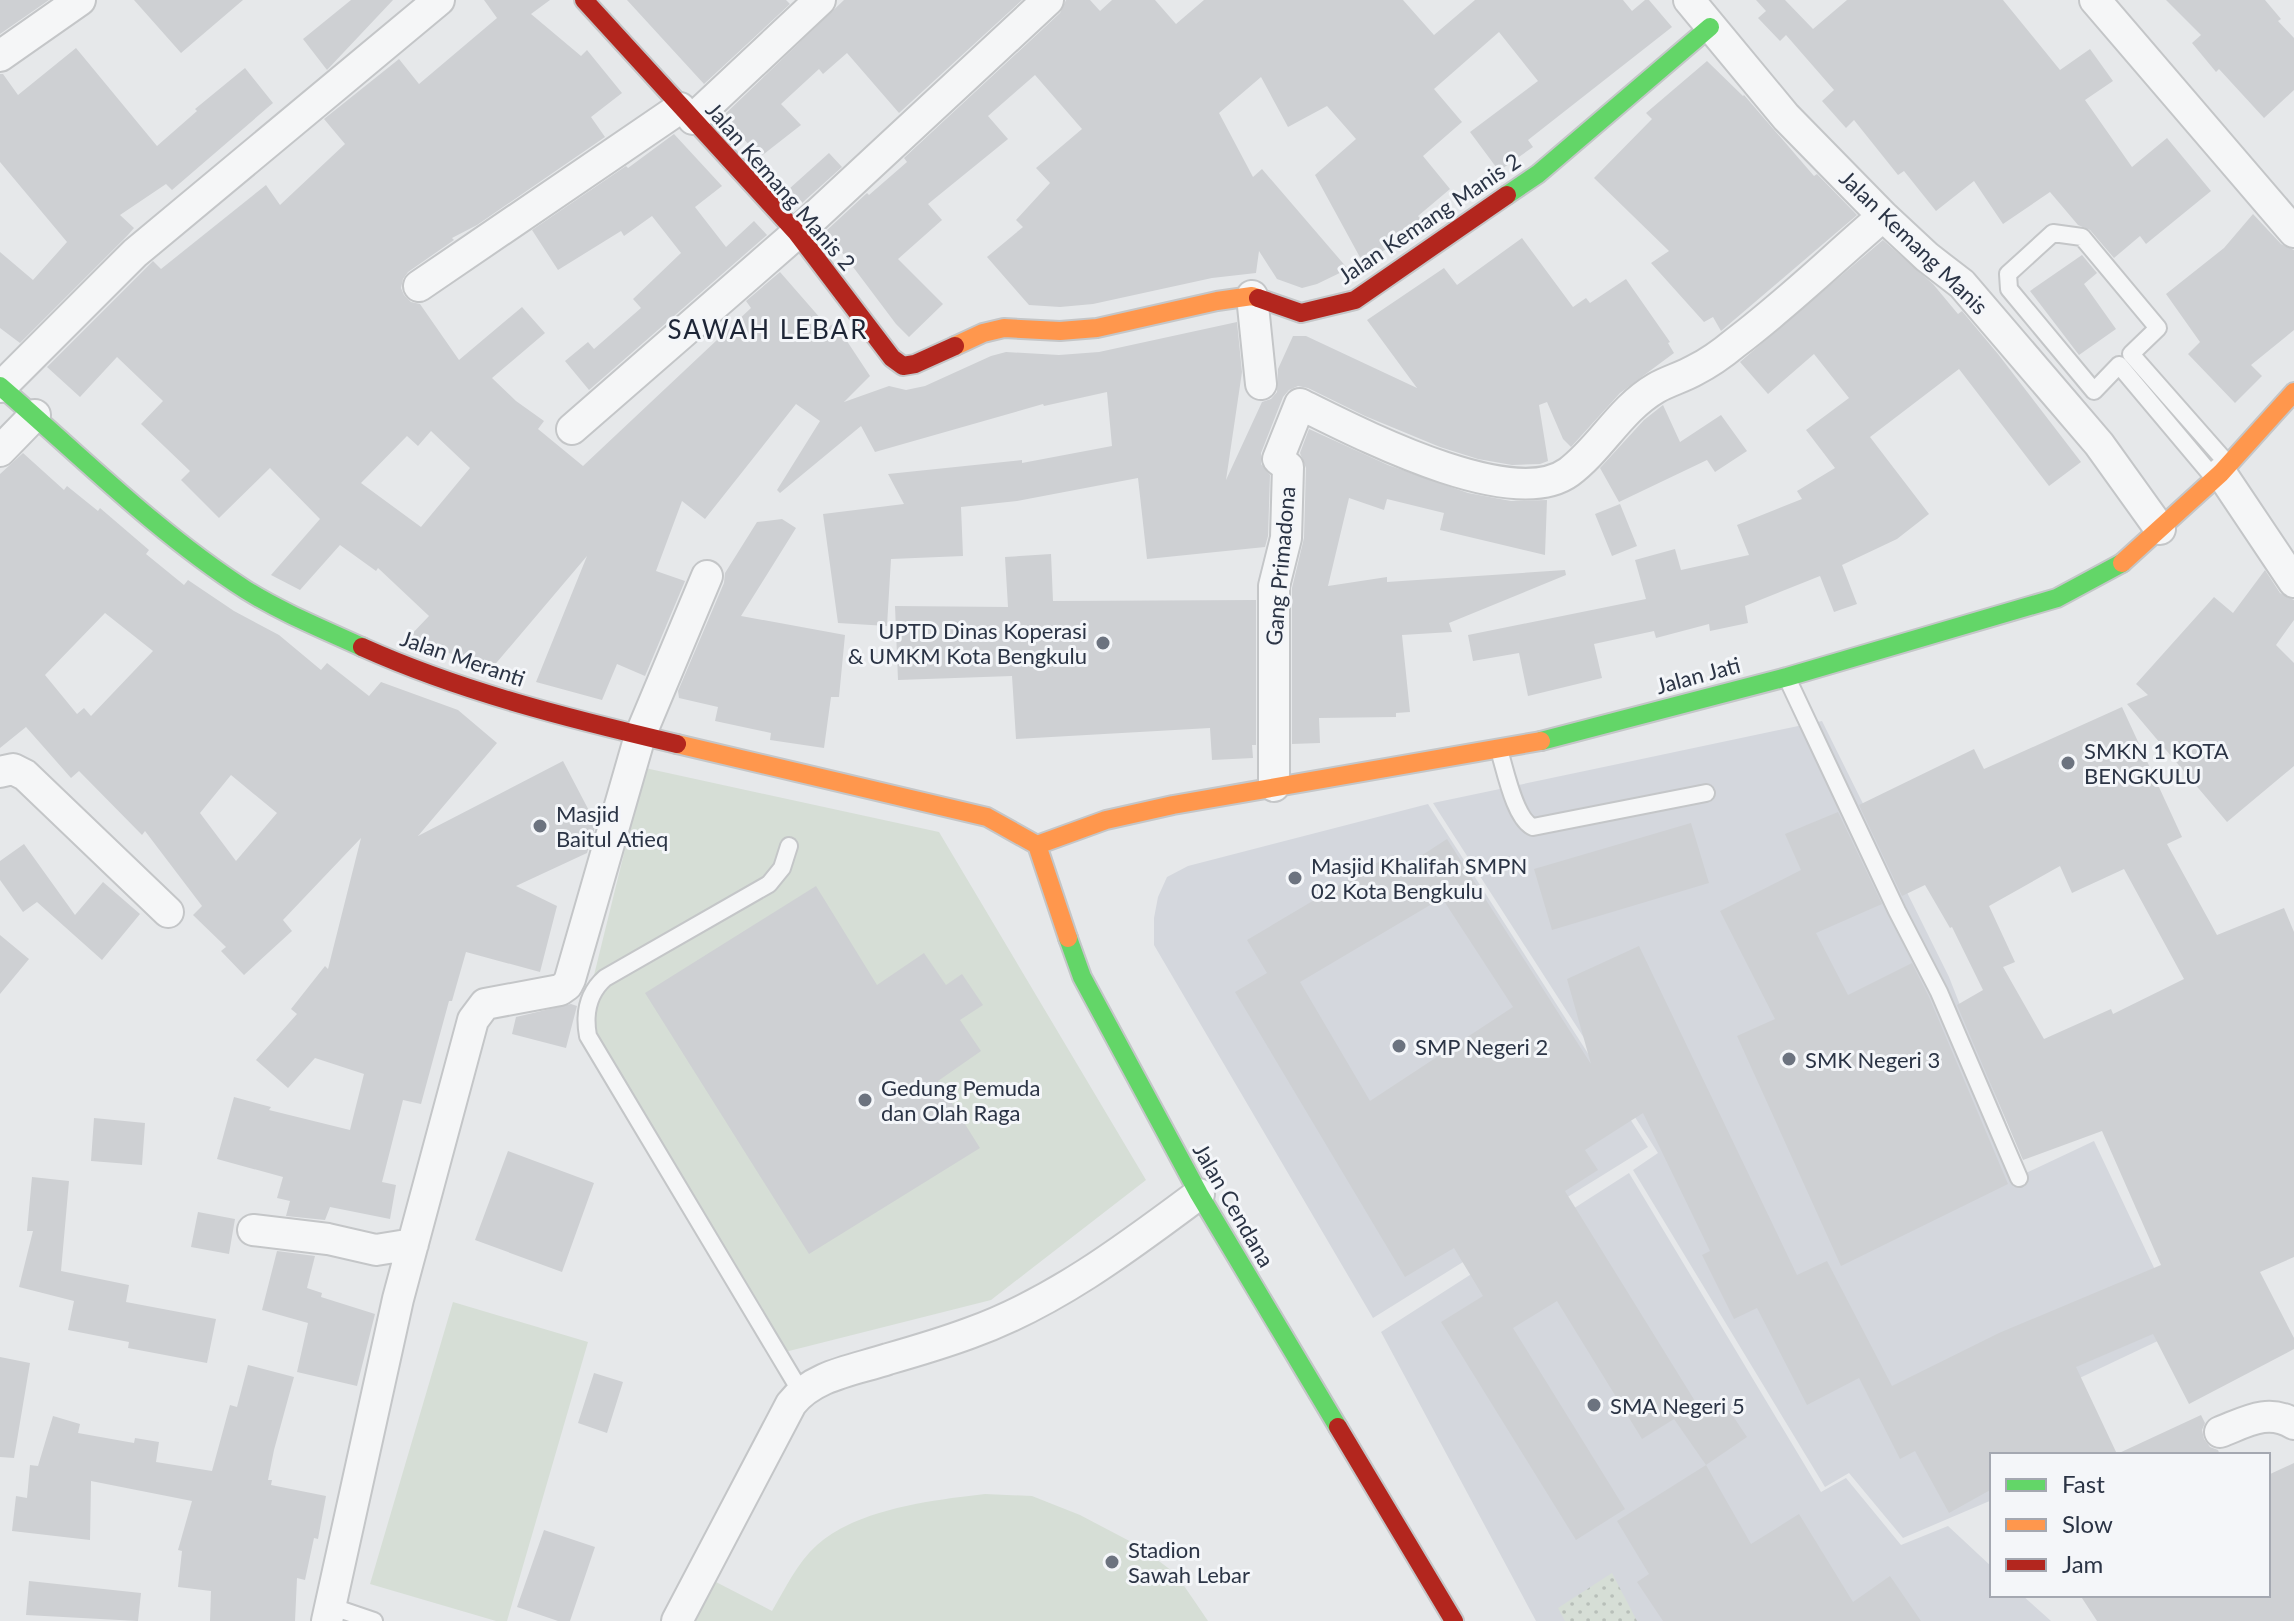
<svg xmlns="http://www.w3.org/2000/svg" width="2294" height="1621" font-family="Lato,sans-serif">
<style>
.built{fill:#d4d7dd}
.grass{fill:url(#grass-dots)}
.garden{fill:#d6ded6}
.building{fill:#ced0d3;fill-rule:evenodd}
.lines{fill:none;stroke-linecap:round;stroke-linejoin:round}
.lane-casing{stroke:#c4c6c8;stroke-width:20}
.street-casing{stroke:#c4c6c8;stroke-width:34}
.fast-casing{stroke:#c4c6c8;stroke-width:22}
.slow-casing{stroke:#c4c6c8;stroke-width:22}
.jam-casing{stroke:#c4c6c8;stroke-width:22}
.lane{stroke:#f5f6f7;stroke-width:16}
.street{stroke:#f5f6f7;stroke-width:30}
.fast{stroke:#63d668;stroke-width:18}
.slow{stroke:#ff974d;stroke-width:18}
.jam{stroke:#b3261e;stroke-width:18}
.poi-dot{fill:#6c737f;stroke:#f4f6f9;stroke-width:3}
.labels{text-anchor:middle;dominant-baseline:central;stroke-width:6;stroke-linejoin:round;paint-order:stroke}
.street-label{font-size:22px;fill:#2b3445;stroke:#f4f6f9}
.poi-label{font-size:22px;fill:#2b3445;stroke:#f4f6f9;text-anchor:start}
.quarter-label{font-size:26px;letter-spacing:2px;fill:#1d2536;stroke:#f4f6f9}
</style>
<defs>
<pattern id="grass-dots" width="8" height="8" patternUnits="userSpaceOnUse" patternTransform="scale(2)"><rect width="8" height="8" fill="#d6ded6"/><path d="M2 2h.1M6 6h.1" fill="none" stroke="#b8bfb9" stroke-width="1.8" stroke-linecap="round"/></pattern>
</defs>
<rect width="100%" height="100%" fill="#e6e8ea"/>
<path class="built" d="M 1822,721 L 1949,977 L 2026,1173 L 2094,1141 L 2183,1329 L 2048,1393 L 1992,1455 L 1992,1500 L 1903,1538 L 1849,1473 L 1825,1487 L 1633,1170 L 1658,1153 L 1433,803 Z
M 1428,804 L 1648,1147 L 1373,1318 L 1154,945 L 1154,918 L 1158,897 L 1167,877 L 1188,866 Z
M 1629,1173 L 1821,1492 L 1846,1478 L 1901,1545 L 1948,1526 L 1992,1567 L 1992,1595 L 2022,1595 L 2051,1621 L 1536,1621 L 1381,1332 Z"/>
<path class="grass" d="M 1612,1573 L 1637,1621 L 1565,1621 L 1558,1608 Z"/>
<path class="garden" d="M 645,768 L 939,832 L 1146,1180 L 991,1300 L 785,1352 L 583,1020 Z
M 453,1302 L 588,1342 L 507,1621 L 496,1621 L 370,1584 Z
M 985,1494 L 1032,1496 L 1080,1515 L 1139,1546 L 1176,1574 L 1208,1621 L 694,1621 L 714,1581 L 772,1611 C 785,1589 797,1563 817,1545 C 857,1509 933,1500 985,1494 Z"/>
<path class="building" d="M 0,0 L 49,0 L 0,34 Z
M 134,0 L 243,0 L 181,53 Z
M 351,0 L 393,0 L 327,70 L 303,39 Z
M 484,0 L 550,0 L 531,14 L 581,56 L 587,50 L 622,93 L 591,117 L 605,137 L 477,225 L 452,238 L 454,240 L 408,272 L 403,279 L 401,288 L 404,295 L 411,302 L 420,304 L 459,360 L 522,307 L 545,333 L 492,378 L 516,401 L 544,421 L 538,429 L 583,466 L 751,308 L 746,301 L 780,272 L 828,327 L 835,323 L 870,376 L 844,402 L 889,386 L 906,390 L 925,386 L 991,356 L 1006,352 L 1059,355 L 1099,352 L 1237,322 L 1242,372 L 1226,480 L 1262,402 L 1271,399 L 1277,392 L 1278,369 L 1293,336 L 1306,336 L 1417,388 L 1367,320 L 1444,268 L 1457,285 L 1522,238 L 1573,307 L 1586,298 L 1590,303 L 1626,279 L 1670,342 L 1668,343 L 1674,353 L 1620,393 L 1571,447 L 1563,439 L 1547,402 L 1539,405 L 1548,461 L 1540,464 L 1512,465 L 1478,459 L 1440,447 L 1365,416 L 1308,388 L 1298,386 L 1289,390 L 1283,397 L 1261,453 L 1261,464 L 1270,475 L 1268,536 L 1265,547 L 1147,559 L 1138,478 L 1017,501 L 961,507 L 963,556 L 891,559 L 887,626 L 838,623 L 823,514 L 904,504 L 888,474 L 1022,460 L 1022,463 L 1112,446 L 1107,392 L 1044,406 L 1043,404 L 875,452 L 861,426 L 780,493 L 777,490 L 820,421 L 796,404 L 705,519 L 682,501 L 656,571 L 685,581 L 645,676 L 617,664 L 602,700 L 536,682 L 587,556 L 492,668 L 468,660 L 408,638 L 429,616 L 378,568 L 376,571 L 340,545 L 300,590 L 271,575 L 320,519 L 270,468 L 219,518 L 181,480 L 190,471 L 141,424 L 163,401 L 117,357 L 80,397 L 47,367 L 153,261 L 161,269 L 266,185 L 280,205 L 345,144 L 324,119 L 399,59 L 419,84 L 497,18 ZM 431,431 L 470,468 L 421,527 L 361,483 L 407,436 L 418,446 Z
M 627,0 L 786,0 L 790,4 L 704,84 Z
M 844,0 L 1022,0 L 899,113 L 847,53 L 823,74 L 819,69 L 781,104 L 801,125 L 760,157 L 723,116 Z
M 1066,0 L 1090,0 L 1100,11 L 1112,0 L 1155,0 L 1176,24 L 1204,0 L 1403,0 L 1434,35 L 1475,0 L 1623,0 L 1632,11 L 1645,0 L 1649,0 L 1672,27 L 1528,140 L 1533,147 L 1499,171 L 1470,132 L 1538,81 L 1499,32 L 1434,89 L 1462,122 L 1423,156 L 1450,189 L 1418,216 L 1424,223 L 1387,249 L 1362,261 L 1315,175 L 1356,139 L 1327,106 L 1288,127 L 1261,77 L 1219,113 L 1253,177 L 1262,169 L 1348,269 L 1317,284 L 1302,288 L 1277,279 L 1259,251 L 1256,273 L 1212,278 L 1093,304 L 1060,307 L 1029,305 L 987,257 L 1023,227 L 1016,220 L 1050,183 L 1036,168 L 1082,129 L 1035,75 L 988,116 L 1008,139 L 928,204 L 942,220 L 898,259 L 943,304 L 909,337 L 896,324 L 826,231 L 867,193 L 869,195 L 907,162 L 904,158 L 1060,13 Z
M 1756,0 L 1785,0 L 1813,29 L 1847,0 L 2003,0 L 2060,70 L 2090,49 L 2113,81 L 2085,100 L 2132,167 L 2167,138 L 2211,191 L 2146,244 L 2140,236 L 2114,258 L 2090,230 L 2078,225 L 2050,192 L 2003,224 L 1974,181 L 1936,211 L 1904,171 L 1898,175 L 1854,120 L 1846,128 L 1822,101 L 1834,90 L 1786,35 L 1780,41 L 1758,18 L 1766,11 Z
M 2166,0 L 2265,0 L 2281,19 L 2278,21 L 2294,38 L 2294,90 L 2264,118 L 2219,69 L 2216,72 L 2192,43 L 2201,35 Z
M 76,48 L 157,146 L 197,111 L 195,109 L 245,68 L 273,103 L 172,190 L 166,184 L 120,215 L 134,228 L 127,236 L 20,343 L 0,328 L 0,252 L 33,280 L 67,242 L 0,162 L 0,74 L 3,74 L 18,95 Z
M 1707,61 L 1743,96 L 1744,95 L 1814,176 L 1817,174 L 1857,215 L 1721,331 L 1713,317 L 1704,322 L 1651,263 L 1669,251 L 1594,178 L 1652,119 L 1646,113 Z
M 674,134 L 722,186 L 695,207 L 726,247 L 754,221 L 767,235 L 589,390 L 565,361 L 588,342 L 594,349 L 641,308 L 633,299 L 681,253 L 652,216 L 624,236 L 621,231 L 558,270 L 532,230 L 626,166 L 628,168 Z
M 829,153 L 842,167 L 802,203 L 789,189 Z
M 2253,214 L 2281,244 L 2294,250 L 2294,330 L 2251,365 L 2262,376 L 2235,403 L 2188,354 L 2200,342 L 2166,294 L 2224,248 Z
M 1883,240 L 1933,284 L 1958,314 L 1962,311 L 1998,354 L 2081,462 L 2049,486 L 1959,369 L 1870,437 L 1929,514 L 1897,539 L 1842,565 L 1857,604 L 1834,612 L 1820,576 L 1745,606 L 1748,623 L 1710,631 L 1709,624 L 1656,638 L 1654,631 L 1594,644 L 1602,678 L 1528,696 L 1519,653 L 1473,661 L 1468,635 L 1646,599 L 1635,560 L 1675,549 L 1681,570 L 1749,555 L 1737,525 L 1802,499 L 1797,491 L 1835,468 L 1806,430 L 1849,398 L 1814,354 L 1768,394 L 1740,362 Z
M 2082,255 L 2097,273 L 2084,284 L 2116,329 L 2079,355 L 2030,291 Z
M 1663,405 L 1680,442 L 1721,415 L 1747,451 L 1715,472 L 1707,460 L 1619,502 L 1600,468 L 1644,420 Z
M 1309,429 L 1388,465 L 1468,493 L 1511,501 L 1547,500 L 1545,555 L 1440,530 L 1444,513 L 1387,499 L 1384,510 L 1349,498 L 1328,586 L 1387,577 L 1387,582 L 1565,570 L 1566,575 L 1449,623 L 1452,632 L 1402,635 L 1410,712 L 1396,713 L 1396,717 L 1319,718 L 1320,743 L 1292,744 L 1292,588 L 1304,538 L 1306,468 L 1300,453 Z
M 23,453 L 64,490 L 67,486 L 98,511 L 100,508 L 149,550 L 146,554 L 184,585 L 188,580 L 234,611 L 279,635 L 321,670 L 327,663 L 369,696 L 381,682 L 458,710 L 497,743 L 418,836 L 563,761 L 596,824 L 587,853 L 516,886 L 557,906 L 540,972 L 466,952 L 452,1001 L 449,1001 L 421,1104 L 403,1100 L 382,1182 L 396,1185 L 390,1219 L 330,1207 L 325,1220 L 286,1216 L 290,1201 L 277,1198 L 283,1177 L 217,1159 L 234,1097 L 271,1107 L 269,1110 L 350,1130 L 364,1074 L 315,1058 L 288,1088 L 256,1060 L 297,1014 L 291,1009 L 325,966 L 328,969 L 361,838 L 283,920 L 292,931 L 244,975 L 221,951 L 226,947 L 193,915 L 202,906 L 145,831 L 142,835 L 79,771 L 71,778 L 26,727 L 0,748 L 0,474 ZM 105,613 L 153,651 L 91,716 L 84,708 L 77,714 L 45,675 ZM 231,775 L 277,813 L 236,861 L 200,813 Z
M 1620,504 L 1637,546 L 1612,556 L 1595,514 Z
M 782,519 L 796,528 L 741,616 L 845,635 L 839,697 L 831,697 L 824,748 L 770,740 L 771,733 L 715,721 L 718,707 L 679,698 L 678,691 L 724,583 L 725,573 L 757,522 Z
M 1051,554 L 1053,601 L 1256,600 L 1256,745 L 1252,745 L 1253,758 L 1212,760 L 1210,728 L 1016,739 L 1012,676 L 898,680 L 895,606 L 1008,607 L 1005,557 Z
M 2265,570 L 2280,593 L 2294,600 L 2294,620 L 2276,645 L 2294,663 L 2294,766 L 2227,822 L 2127,704 L 2148,695 L 2136,684 L 2214,597 L 2233,613 Z
M 2122,707 L 2182,837 L 2167,844 L 2217,935 L 2284,908 L 2294,932 L 2294,1257 L 2260,1272 L 2294,1338 L 2294,1349 L 2189,1404 L 2153,1334 L 2076,1367 L 2117,1454 L 2201,1415 L 2205,1423 L 2202,1430 L 2204,1439 L 2210,1447 L 2218,1450 L 2220,1455 L 1992,1455 L 1992,1489 L 1949,1513 L 1915,1451 L 1900,1459 L 1859,1378 L 1807,1405 L 1757,1308 L 1734,1319 L 1702,1255 L 1710,1251 L 1643,1113 L 1585,1150 L 1598,1170 L 1565,1191 L 1703,1414 L 1723,1401 L 1747,1437 L 1706,1465 L 1674,1419 L 1642,1439 L 1557,1301 L 1513,1328 L 1625,1509 L 1576,1540 L 1441,1322 L 1483,1296 L 1454,1248 L 1405,1277 L 1235,992 L 1267,973 L 1247,940 L 1387,857 L 1396,872 L 1447,839 L 1591,1064 L 1567,979 L 1639,946 L 1797,1275 L 1827,1261 L 1892,1386 L 1999,1333 L 2161,1265 L 2102,1131 L 2023,1160 L 1957,1005 L 1983,990 L 1952,927 L 1950,928 L 1925,885 L 1902,896 L 1859,805 L 1974,749 L 1984,769 ZM 2060,866 L 2072,893 L 2124,869 L 2184,979 L 2113,1014 L 2111,1009 L 2044,1039 L 2003,967 L 2015,962 L 1989,906 ZM 1442,898 L 1513,1007 L 1370,1101 L 1300,982 Z
M 1838,812 L 1882,904 L 1816,933 L 1848,995 L 1912,963 L 1929,997 L 2008,1184 L 1841,1266 L 1737,1036 L 1775,1019 L 1720,911 L 1801,870 L 1785,834 Z
M 1691,823 L 1709,883 L 1552,930 L 1534,869 Z
M 24,844 L 75,915 L 103,882 L 140,914 L 102,960 L 37,902 L 23,912 L 0,880 L 0,861 Z
M 816,886 L 877,985 L 924,953 L 946,985 L 962,974 L 983,1005 L 960,1020 L 981,1051 L 938,1081 L 980,1148 L 809,1254 L 645,993 Z
M 0,935 L 29,959 L 0,994 Z
M 571,1004 L 577,1006 L 566,1048 L 512,1034 L 516,1017 Z
M 94,1118 L 145,1123 L 142,1165 L 91,1161 Z
M 508,1151 L 594,1183 L 562,1272 L 475,1240 Z
M 32,1177 L 69,1181 L 61,1271 L 129,1285 L 126,1302 L 216,1319 L 207,1363 L 128,1348 L 129,1342 L 68,1330 L 74,1301 L 19,1287 L 33,1231 L 27,1231 Z
M 198,1212 L 235,1219 L 229,1254 L 191,1247 Z
M 277,1251 L 315,1256 L 307,1288 L 322,1293 L 321,1297 L 375,1314 L 357,1386 L 297,1372 L 308,1323 L 262,1310 Z
M 0,1357 L 30,1363 L 14,1458 L 0,1457 Z
M 248,1365 L 294,1377 L 274,1450 L 268,1480 L 272,1480 L 271,1485 L 326,1496 L 318,1539 L 314,1538 L 305,1580 L 297,1578 L 295,1621 L 210,1621 L 211,1591 L 178,1587 L 182,1551 L 178,1550 L 192,1501 L 91,1481 L 90,1540 L 12,1531 L 16,1496 L 27,1498 L 30,1465 L 38,1466 L 53,1416 L 80,1424 L 78,1433 L 134,1443 L 135,1438 L 159,1442 L 156,1462 L 212,1471 L 230,1405 L 237,1407 Z
M 594,1373 L 623,1382 L 607,1433 L 578,1423 Z
M 2294,1463 L 2294,1621 L 2097,1621 L 2080,1595 L 2268,1595 L 2268,1475 Z
M 1706,1465 L 1751,1544 L 1799,1514 L 1853,1602 L 1890,1576 L 1921,1621 L 1663,1621 L 1637,1582 L 1649,1574 L 1617,1521 Z
M 544,1530 L 595,1547 L 570,1621 L 558,1621 L 517,1607 Z
M 29,1581 L 141,1593 L 138,1621 L 26,1615 Z"/>
<g class="lines">
<defs>
<path id="lane" d="M 2214,478 L 2119,365 L 2094,391 L 2009,289 L 2008,274 L 2053,233 L 2082,237 L 2158,328 L 2131,354 L 2227,463
M 1787,678 L 1897,911 L 1939,992 L 2019,1178
M 1499,750 C 1505,769 1515,820 1533,827 L 1706,793
M 789,846 L 782,868 L 769,884 L 605,978 C 588,993 584,1014 588,1036 L 801,1392
M 330,1606 L 374,1621"/>
<path id="street" d="M 1689,0 L 1786,117 L 1883,216 L 1927,257 L 1962,284 L 2099,444 L 2160,529
M 2095,0 L 2294,232
M 0,56 L 80,0
M 693,119 L 820,0
M 419,286 L 680,108
M 1252,296 L 1261,384
M 1,387 L 135,253 L 439,0
M 572,429 L 797,233 L 1048,0
M 0,451 L 35,415
M 2221,473 L 2294,582
M 0,772 L 13,769 L 25,775 L 168,912
M 1274,786 L 1274,586 L 1286,538 L 1288,467 L 1278,459 L 1300,404 C 1355,431 1512,514 1569,472 C 1601,448 1620,409 1656,388 C 1668,381 1683,377 1695,370 C 1709,363 1723,353 1735,343 C 1787,304 1834,258 1883,216
M 253,1230 L 328,1239 L 376,1250 L 413,1244
M 2220,1432 C 2246,1422 2268,1408 2294,1424
M 327,1621 L 398,1299 L 473,1020 L 485,1004 L 560,990 L 567,985 L 570,979 L 640,736 L 707,576
M 677,1621 L 791,1404 C 813,1375 855,1370 888,1359 C 916,1351 943,1343 970,1333 C 1054,1303 1128,1247 1199,1194"/>
<path id="fast" d="M 1507,195 L 1538,174 L 1710,27
M 0,386 C 81,456 156,532 246,590 C 283,613 323,629 362,647
M 1541,741 L 1787,677 L 2057,598 L 2122,563
M 1068,938 L 1082,977 L 1199,1194 L 1338,1427"/>
<path id="slow" d="M 955,346 L 983,333 L 1004,328 L 1060,331 L 1097,328 L 1217,301 L 1252,296 L 1258,298
M 2122,563 L 2221,473 L 2294,392
M 677,744 L 987,817 L 1037,845 L 1068,938
M 1037,845 L 1106,820 L 1173,805 L 1541,741"/>
<path id="jam" d="M 584,0 L 797,233 L 892,358 L 903,366 L 915,364 L 955,346
M 1258,298 L 1301,313 L 1355,300 L 1507,195
M 362,647 C 462,692 571,719 677,744
M 1338,1427 L 1454,1621"/>
</defs>
<use href="#lane" class="lane-casing"/>
<use href="#street" class="street-casing"/>
<use href="#fast" class="fast-casing"/>
<use href="#slow" class="slow-casing"/>
<use href="#jam" class="jam-casing"/>
<use href="#lane" class="lane"/>
<use href="#street" class="street"/>
<use href="#fast" class="fast"/>
<use href="#slow" class="slow"/>
<use href="#jam" class="jam"/>
</g>
<g class="poi-dot">
<circle cx="1103" cy="643" r="8"/>
<circle cx="2068" cy="763" r="8"/>
<circle cx="540" cy="826" r="8"/>
<circle cx="1295" cy="878" r="8"/>
<circle cx="1399" cy="1046" r="8"/>
<circle cx="1789" cy="1059" r="8"/>
<circle cx="865" cy="1100" r="8"/>
<circle cx="1594" cy="1405" r="8"/>
<circle cx="1112" cy="1562" r="8"/>
</g>
<g class="labels">
<g class="street-label">
<text transform="translate(781 186) rotate(49)">Jalan Kemang Manis 2</text>
<text transform="translate(1429 218) rotate(-34)">Jalan Kemang Manis 2</text>
<text transform="translate(1914 242) rotate(44)">Jalan Kemang Manis</text>
<text transform="translate(1280 566) rotate(-85)">Gang Primadona</text>
<text transform="translate(463 658) rotate(19)">Jalan Meranti</text>
<text transform="translate(1698 675) rotate(-15)">Jalan Jati</text>
<text transform="translate(1234 1205) rotate(60)">Jalan Cendana</text>
</g>
<g class="poi-label">
<text x="1087" y="630" text-anchor="end">UPTD Dinas Koperasi<tspan x="1087" dy="25">&amp; UMKM Kota Bengkulu</tspan></text>
<text x="2084" y="750">SMKN 1 KOTA<tspan x="2084" dy="25">BENGKULU</tspan></text>
<text x="556" y="813">Masjid<tspan x="556" dy="25">Baitul Atieq</tspan></text>
<text x="1311" y="865">Masjid Khalifah SMPN<tspan x="1311" dy="25">02 Kota Bengkulu</tspan></text>
<text x="1415" y="1046">SMP Negeri 2</text>
<text x="1805" y="1059">SMK Negeri 3</text>
<text x="881" y="1087">Gedung Pemuda<tspan x="881" dy="25">dan Olah Raga</tspan></text>
<text x="1610" y="1405">SMA Negeri 5</text>
<text x="1128" y="1549">Stadion<tspan x="1128" dy="25">Sawah Lebar</tspan></text>
</g>
<g class="quarter-label">
<text x="768" y="329">SAWAH LEBAR</text>
</g>
</g>
<rect x="1990" y="1453" width="280" height="144" fill="#f4f6f9" stroke="#a4a8b1" stroke-width="2"/>
<rect x="2006" y="1479" width="40" height="12" fill="#63d668" stroke="#a4a8b1" stroke-width="2"/>
<text x="2062" y="1493" font-size="24" fill="#2b3445">Fast</text>
<rect x="2006" y="1519" width="40" height="12" fill="#ff974d" stroke="#a4a8b1" stroke-width="2"/>
<text x="2062" y="1533" font-size="24" fill="#2b3445">Slow</text>
<rect x="2006" y="1559" width="40" height="12" fill="#b3261e" stroke="#a4a8b1" stroke-width="2"/>
<text x="2062" y="1573" font-size="24" fill="#2b3445">Jam</text>
</svg>
